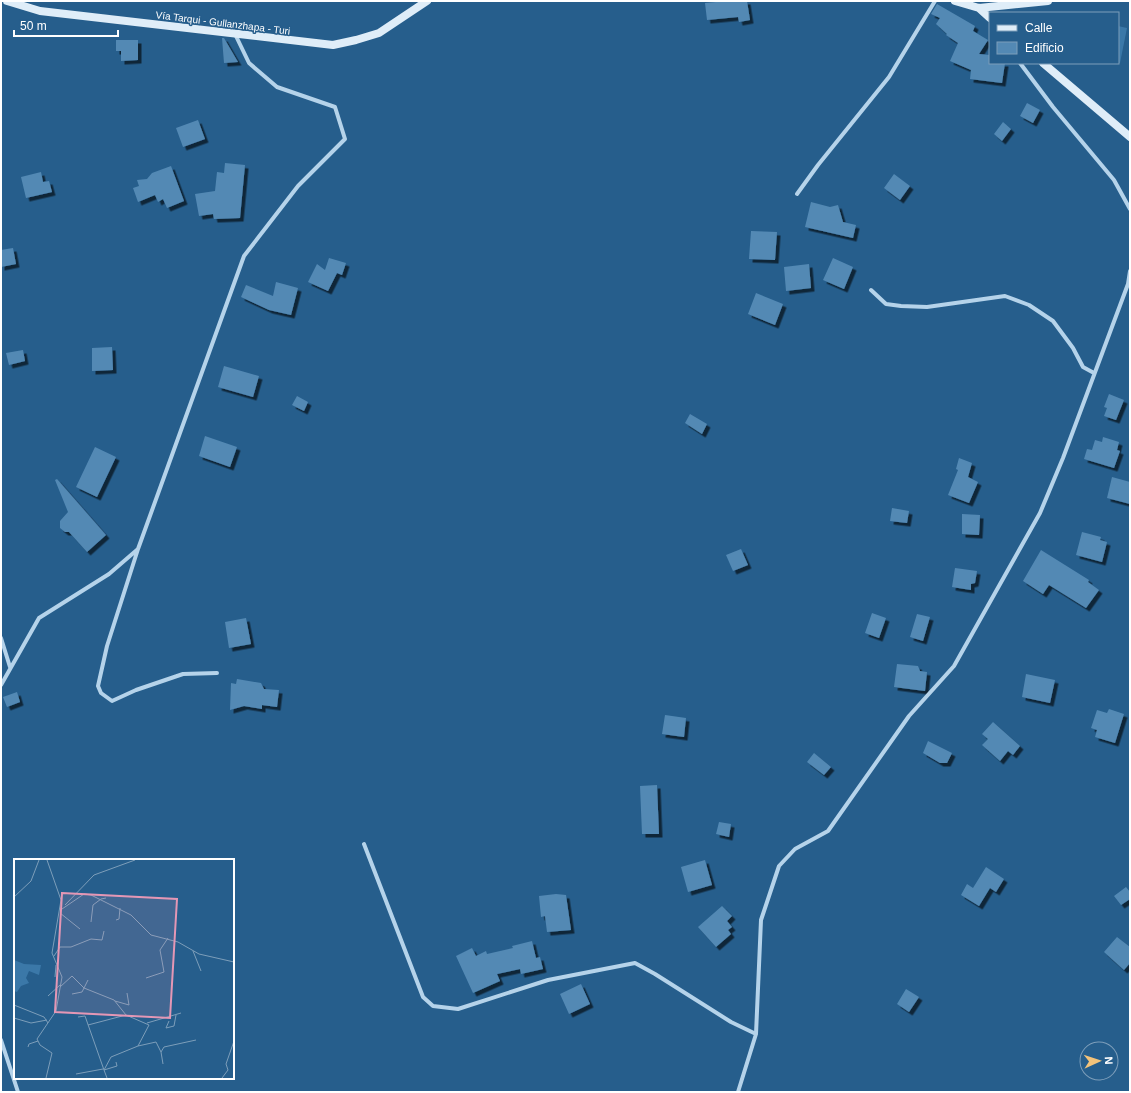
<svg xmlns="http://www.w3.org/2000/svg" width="1131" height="1093" font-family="Arial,sans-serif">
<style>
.green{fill:#3b78a8}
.building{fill:#5389b4;filter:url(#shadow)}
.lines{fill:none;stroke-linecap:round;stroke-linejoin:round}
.street{stroke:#b5d3ea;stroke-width:4}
.secondary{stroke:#dfedf8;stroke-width:8}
.labels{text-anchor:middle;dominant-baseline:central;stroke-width:3;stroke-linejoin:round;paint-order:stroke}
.street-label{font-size:10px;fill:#fff;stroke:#265e8c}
.inset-road{fill:none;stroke:#7d9eba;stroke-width:1}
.view{fill:#e497b5;fill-opacity:0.15;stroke:#e497b5;stroke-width:2}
.inset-edge{fill:none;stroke:#fff;stroke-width:2}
</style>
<defs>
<filter id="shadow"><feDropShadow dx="3.5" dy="3.5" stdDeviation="0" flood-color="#0009"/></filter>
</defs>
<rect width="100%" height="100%" fill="#265e8c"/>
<path class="green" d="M 1118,26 L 1127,28 L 1120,63 L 1118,63 Z"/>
<path class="building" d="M 727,1 L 747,1 L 750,20 L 739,22 L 738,17 L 707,20 L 705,3 Z
M 937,4 L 975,26 L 973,31 L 988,40 L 979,54 L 990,55 L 990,63 L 1005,63 L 1002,83 L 970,79 L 971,70 L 950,61 L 958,43 L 946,35 L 947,34 L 936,24 L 940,18 L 931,14 Z
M 222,38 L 224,38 L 238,62 L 224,63 Z
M 116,40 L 138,40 L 138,60 L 121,61 L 121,51 L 116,51 Z
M 1027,103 L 1040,110 L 1033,123 L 1020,116 Z
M 198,120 L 205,139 L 183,147 L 176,128 Z
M 1003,122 L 1011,129 L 1002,141 L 994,134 Z
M 225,163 L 245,165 L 240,218 L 214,219 L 213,214 L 199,216 L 195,194 L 215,191 L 217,172 L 224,173 Z
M 171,166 L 184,201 L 167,208 L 163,199 L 158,202 L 155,195 L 138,202 L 133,188 L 139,186 L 137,180 L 147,179 L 152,173 Z
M 41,172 L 43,182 L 49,181 L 52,192 L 26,198 L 21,177 Z
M 894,174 L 910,186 L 900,200 L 884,188 Z
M 811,202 L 830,207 L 838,205 L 843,222 L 856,225 L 853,238 L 805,227 Z
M 751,231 L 777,232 L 775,260 L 749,259 Z
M 13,248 L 16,264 L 1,267 L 1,250 Z
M 329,258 L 346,263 L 342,275 L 337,273 L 328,291 L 308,282 L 317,264 L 325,270 Z
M 833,258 L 853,267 L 844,289 L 823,280 Z
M 809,264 L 811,288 L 786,291 L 784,267 Z
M 276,282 L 298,288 L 291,315 L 269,310 L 241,297 L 246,285 L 273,296 Z
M 756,293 L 783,304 L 775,325 L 748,314 Z
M 112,347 L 113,370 L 92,371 L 92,348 Z
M 23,350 L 25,361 L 9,365 L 6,353 Z
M 224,366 L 259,376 L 253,397 L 218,387 Z
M 1109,394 L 1124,400 L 1116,420 L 1104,416 L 1107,408 L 1104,407 Z
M 297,396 L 308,402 L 304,411 L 292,405 Z
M 690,414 L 707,424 L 702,434 L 685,423 Z
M 205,436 L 237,447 L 230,467 L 199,456 Z
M 1103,437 L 1119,442 L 1117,450 L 1120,451 L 1114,468 L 1084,459 L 1087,449 L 1092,450 L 1095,440 L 1102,442 Z
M 95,447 L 116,457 L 97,497 L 76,487 Z
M 959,458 L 972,463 L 968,477 L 978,482 L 969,503 L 948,495 L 958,470 L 956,469 Z
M 1112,477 L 1130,482 L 1130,504 L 1107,498 Z
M 57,479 L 106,535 L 87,552 L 69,532 L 65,532 L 60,528 L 60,521 L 68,512 L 55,480 Z
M 892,508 L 909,511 L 907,523 L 890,521 Z
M 962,514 L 980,515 L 979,535 L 962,534 Z
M 1082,532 L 1101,537 L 1100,540 L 1107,542 L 1102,562 L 1076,555 Z
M 741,549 L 748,565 L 733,571 L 726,555 Z
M 1041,550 L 1089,580 L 1088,582 L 1099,590 L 1086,608 L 1049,585 L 1043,594 L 1023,581 Z
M 955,568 L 977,571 L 975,583 L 971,584 L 971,590 L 952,587 Z
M 872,613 L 886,618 L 879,638 L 865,633 Z
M 917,614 L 930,617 L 923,641 L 910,637 Z
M 246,618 L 251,644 L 229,648 L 225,622 Z
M 897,664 L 918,666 L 920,671 L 927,672 L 925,691 L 894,687 Z
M 1026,674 L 1055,680 L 1050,703 L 1022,697 Z
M 237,679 L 261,683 L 264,689 L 279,690 L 277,707 L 262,705 L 262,709 L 244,706 L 230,710 L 231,683 L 236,684 Z
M 17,692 L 20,702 L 7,707 L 3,697 Z
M 1109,709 L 1124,714 L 1115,743 L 1095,737 L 1097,730 L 1091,728 L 1097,710 L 1107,713 Z
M 665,715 L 686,718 L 684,737 L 662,734 Z
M 993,722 L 1020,746 L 1013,755 L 1008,751 L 1000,761 L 982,745 L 988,739 L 982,734 Z
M 928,741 L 952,753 L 947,763 L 940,763 L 923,753 Z
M 814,753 L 831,767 L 824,775 L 807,762 Z
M 657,785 L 659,834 L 642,834 L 640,786 Z
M 719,822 L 731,824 L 729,837 L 716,834 Z
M 705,860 L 712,885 L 688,892 L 681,867 Z
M 986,867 L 1004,879 L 996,892 L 990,888 L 979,906 L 961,895 L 967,884 L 973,888 Z
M 1126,887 L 1130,892 L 1130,899 L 1121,905 L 1114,896 Z
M 556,894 L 566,895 L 571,930 L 547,932 L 545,916 L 541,917 L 539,896 Z
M 722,906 L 732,916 L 727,921 L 732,927 L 728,930 L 731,934 L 716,947 L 698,927 Z
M 1117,937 L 1130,947 L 1130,963 L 1124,970 L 1104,952 Z
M 532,941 L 536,958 L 540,957 L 543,969 L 521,974 L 520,969 L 497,974 L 500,981 L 473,993 L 456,956 L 472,948 L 476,956 L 486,951 L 487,954 L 513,948 L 512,946 Z
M 581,984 L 590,1004 L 569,1014 L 560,994 Z
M 906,989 L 919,997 L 909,1012 L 897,1004 Z"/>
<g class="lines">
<path class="street" d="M 1020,63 L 1053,107 L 1114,180 L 1130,209
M 797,194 L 818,165 L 889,77 L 935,1
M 871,290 L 886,304 L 901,306 L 927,307 L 1005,296 L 1029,305 L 1053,321 L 1073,348 L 1083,367 L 1094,373
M 138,549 L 107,646 L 98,686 L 101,693 L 112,701 L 136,690 L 183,674 L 217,673
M 1,638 L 10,667
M 1,685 L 39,618 L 109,574 L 138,549 L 244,256 L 298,186 L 345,139 L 335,107 L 277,87 L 249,63 L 235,34
M 364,844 L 423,997 L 433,1006 L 458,1009 L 548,980 L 635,963 L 655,974 L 731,1022 L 756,1034
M 1,1040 L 18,1092
M 738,1092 L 756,1034 L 761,920 L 779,866 L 795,849 L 828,831 L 909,716 L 954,666 L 1040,513 L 1063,458 L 1128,284 L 1130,271"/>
<path class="secondary" d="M 7,1 L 40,11 L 333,45 L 356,40 L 379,33 L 427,1
M 955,1 L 979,8 L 1048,1
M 979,8 L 990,18
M 1043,63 L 1130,137"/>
</g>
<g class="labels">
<g class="street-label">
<text transform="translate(223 23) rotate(7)">Vía Tarqui - Gullanzhapa - Turi</text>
</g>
</g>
<g transform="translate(14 859)">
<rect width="220" height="220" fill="#265e8c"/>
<path d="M 0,101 L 10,105 L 27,106 L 25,116 L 15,112 L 12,119 L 15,124 L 7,127 L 3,133 L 0,132 Z" fill="#3b78a8"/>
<path class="inset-road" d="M 0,38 L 17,22 L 25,1M 51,46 L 80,16 L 121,1M 48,50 L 70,35 L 77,36 L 117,56 L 137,76 L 164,83 L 185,95 L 220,103M 46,54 L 66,70M 102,61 L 105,60 L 106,49M 77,63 L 79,46 L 87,40 L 92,39M 179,92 L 187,112M 40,97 L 46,88 L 57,88 L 77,80 L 88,81 L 90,72M 41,118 L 42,106M 132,119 L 150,113 L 146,91 L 154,79M 46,128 L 58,117 L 70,129 L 100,141 L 112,156 L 135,166 L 124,187 L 97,198 L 90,211 L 93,219M 58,135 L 68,133 L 74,121M 34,137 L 46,126M 101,142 L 115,146 L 113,134M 0,146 L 30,158 L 34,164M 64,158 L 71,157 L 90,211M 0,159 L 17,164 L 33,161M 155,162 L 152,169 L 160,167 L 162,156M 133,164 L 167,154M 74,166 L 112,156M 124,187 L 142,183 L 147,193 L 150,188 L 182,181M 14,188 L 15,185 L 24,182M 147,193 L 149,205M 90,211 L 103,207 L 102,203M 62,215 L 89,210M 32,219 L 38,194 L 26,186 L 23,180 L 42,152 L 48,118 L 38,94 L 47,41 L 33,1M 208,219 L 214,211 L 212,205 L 220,182"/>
<path class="view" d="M 48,34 L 163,40 L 156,159 L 41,153 Z"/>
<rect width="220" height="220" class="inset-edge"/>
</g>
<rect width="1131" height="1093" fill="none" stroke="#ffffff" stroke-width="4"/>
<rect x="989" y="12" width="130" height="52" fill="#265e8c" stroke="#7d9eba"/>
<rect x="997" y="25" width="20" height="6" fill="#dfedf8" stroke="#7d9eba"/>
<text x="1025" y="32" font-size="12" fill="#ffffff">Calle</text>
<rect x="997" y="42" width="20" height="12" fill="#5389b4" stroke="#7d9eba"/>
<text x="1025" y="52" font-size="12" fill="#ffffff">Edificio</text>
<g transform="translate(1099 1061) rotate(87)"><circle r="19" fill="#265e8c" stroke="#7d9eba"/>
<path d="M0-3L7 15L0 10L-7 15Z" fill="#f3c37a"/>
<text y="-6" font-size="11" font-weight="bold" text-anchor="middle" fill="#ffffff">N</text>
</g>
<path d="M14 30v6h104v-6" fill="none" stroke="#ffffff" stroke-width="2"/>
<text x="20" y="30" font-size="12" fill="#ffffff" stroke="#265e8c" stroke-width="3" paint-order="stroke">50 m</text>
</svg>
